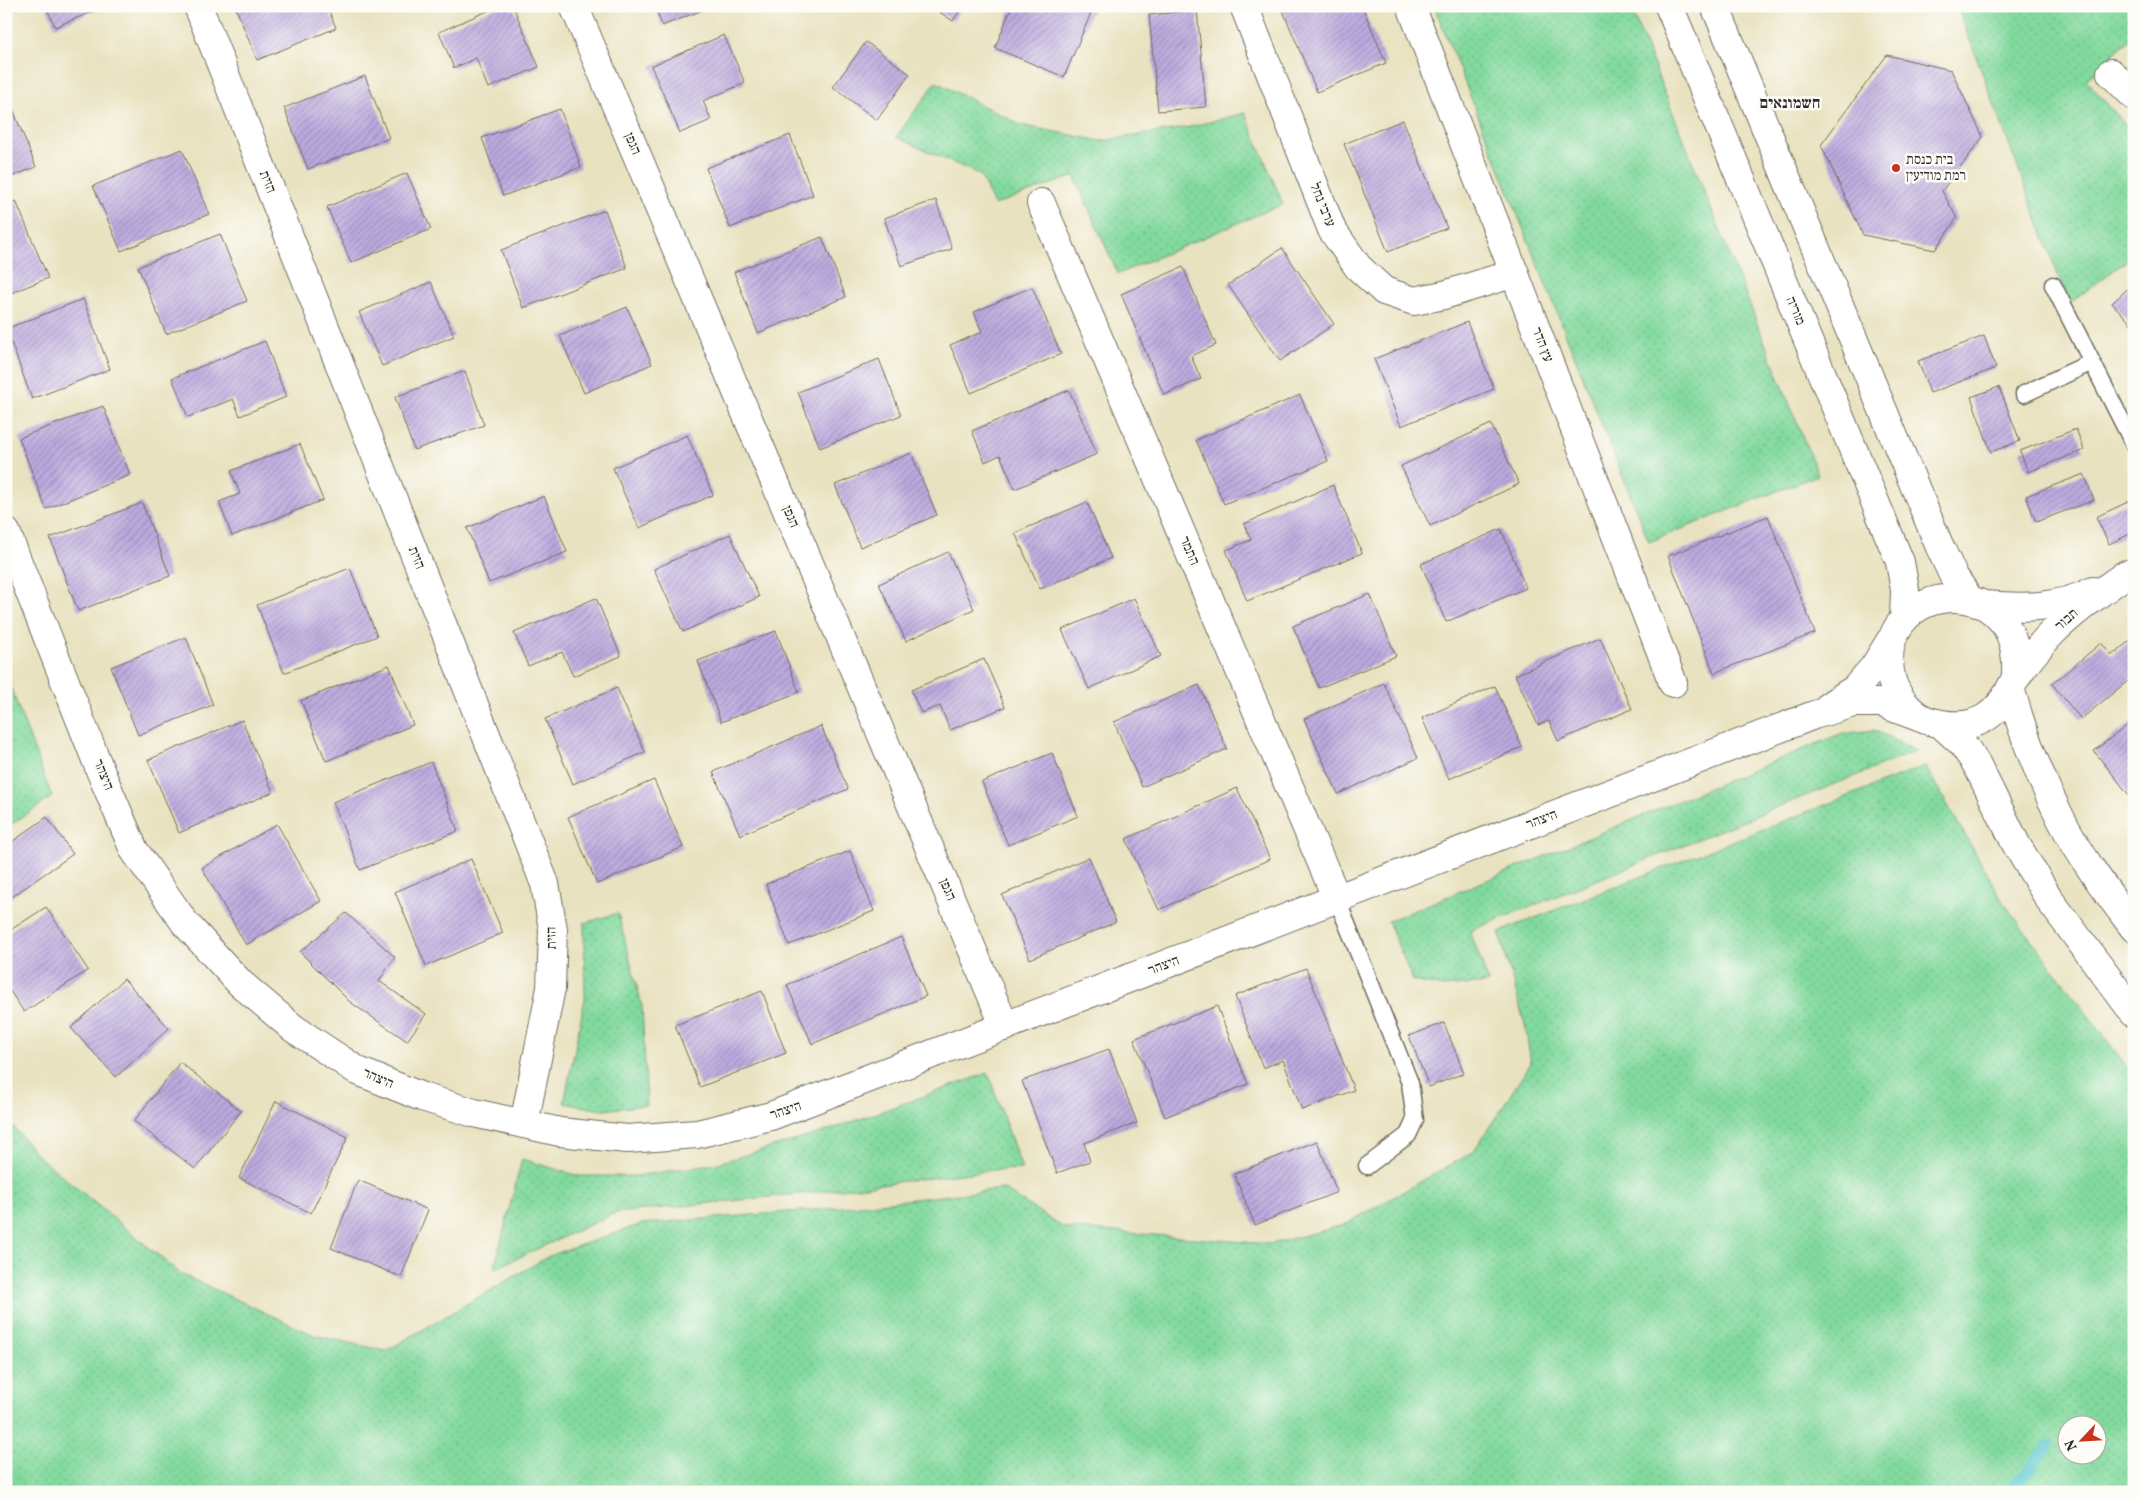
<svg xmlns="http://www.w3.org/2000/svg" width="2140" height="1498" font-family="Vollkorn,'Frank Ruhl Libre',serif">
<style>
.grass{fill:url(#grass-dots);stroke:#568264;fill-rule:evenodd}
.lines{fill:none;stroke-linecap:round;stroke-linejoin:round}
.stream{stroke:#5cc9d2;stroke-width:11}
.building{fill:url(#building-hatch)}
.service-casing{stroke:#6e6b5f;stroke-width:19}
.minor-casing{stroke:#6e6b5f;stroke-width:30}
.tertiary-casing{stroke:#6e6b5f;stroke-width:30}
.service{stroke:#fff;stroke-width:16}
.minor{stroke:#fff;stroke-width:28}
.tertiary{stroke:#fff;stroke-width:28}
.poi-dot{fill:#c8321e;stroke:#fdfcf7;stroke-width:2}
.labels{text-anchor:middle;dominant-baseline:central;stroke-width:5;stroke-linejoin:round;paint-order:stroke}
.street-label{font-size:14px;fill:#2b2b2b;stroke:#fdfcf7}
.poi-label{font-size:14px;fill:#2b2b2b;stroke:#fdfcf7;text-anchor:start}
.quarter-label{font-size:16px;font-weight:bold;fill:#2b2b2b;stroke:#fdfcf7}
</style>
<defs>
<pattern id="grass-dots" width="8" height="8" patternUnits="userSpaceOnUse" patternTransform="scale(1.25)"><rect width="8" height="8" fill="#81d99d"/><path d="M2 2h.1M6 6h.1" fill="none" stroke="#70ba87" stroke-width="1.8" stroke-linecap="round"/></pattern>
<pattern id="building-hatch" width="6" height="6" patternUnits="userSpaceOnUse" patternTransform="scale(1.25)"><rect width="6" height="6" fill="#bcaadf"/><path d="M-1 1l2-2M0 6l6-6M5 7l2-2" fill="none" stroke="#998bb5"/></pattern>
</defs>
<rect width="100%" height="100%" fill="#fdfcf7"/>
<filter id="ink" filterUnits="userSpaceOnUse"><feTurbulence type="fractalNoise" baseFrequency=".02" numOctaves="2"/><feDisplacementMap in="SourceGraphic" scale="10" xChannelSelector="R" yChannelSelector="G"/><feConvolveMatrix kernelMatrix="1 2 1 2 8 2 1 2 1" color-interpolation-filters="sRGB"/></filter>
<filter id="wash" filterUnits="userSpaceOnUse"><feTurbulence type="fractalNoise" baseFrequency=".0096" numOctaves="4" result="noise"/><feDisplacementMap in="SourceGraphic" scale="20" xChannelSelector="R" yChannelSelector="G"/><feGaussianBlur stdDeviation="1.12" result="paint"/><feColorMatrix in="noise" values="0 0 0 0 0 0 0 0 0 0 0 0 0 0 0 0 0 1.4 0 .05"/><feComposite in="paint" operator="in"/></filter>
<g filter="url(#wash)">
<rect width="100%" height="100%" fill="#e9e2c0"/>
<path class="grass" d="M 1434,6 L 1630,6 L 1818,475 L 1649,542 Z
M 1957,6 L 2134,6 L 2134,35 L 2086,80 L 2134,134 L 2134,255 L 2069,304 Z
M 936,82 L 1021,125 L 1101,141 L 1185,128 L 1245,113 L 1283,204 L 1118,274 L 1074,176 L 994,205 L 980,175 L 896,137 Z
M 6,675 L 52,797 L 6,828 Z
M 1874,730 L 1917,751 L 1470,931 L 1489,983 L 1443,987 L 1413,981 L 1388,921 L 1840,734 Z
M 1925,766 L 2006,906 L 2134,1076 L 2134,1492 L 6,1492 L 6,1118 L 38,1156 L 181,1274 L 314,1335 L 386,1351 L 549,1256 L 642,1224 L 825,1209 L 1003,1189 L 1064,1228 L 1271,1244 L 1344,1225 L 1473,1152 L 1531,1063 L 1525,1025 L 1499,932 ZM 2068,1426 L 2098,1426 L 2098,1456 L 2068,1456 Z
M 618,913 L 642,1006 L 647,1105 L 602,1110 L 564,1103 L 585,998 L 584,923 Z
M 988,1073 L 1022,1169 L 994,1170 L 809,1193 L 615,1213 L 494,1269 L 522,1159 L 579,1176 L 636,1176 L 718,1163 L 824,1132 Z"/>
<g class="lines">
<path class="stream" d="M 2010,1492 L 2048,1446"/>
</g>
<g id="blocks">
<path class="building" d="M 46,6 L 106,6 L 55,27 Z
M 235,6 L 327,6 L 336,28 L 257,60 Z
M 499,6 L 513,6 L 539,67 L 488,88 L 476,58 L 454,68 L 439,32 Z
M 655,6 L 713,6 L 662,26 Z
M 930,6 L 963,6 L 953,21 Z
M 1012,6 L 1094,6 L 1064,77 L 995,48 Z
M 1281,6 L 1362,6 L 1386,63 L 1317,92 Z
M 1197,10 L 1206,107 L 1158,111 L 1149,15 Z
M 724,35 L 745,83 L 703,101 L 711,120 L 680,133 L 651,66 Z
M 866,42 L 910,74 L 877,120 L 833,87 Z
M 1887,55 L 1951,70 L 1983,137 L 1942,191 L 1957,218 L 1935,250 L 1863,235 L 1821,145 Z
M 365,76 L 389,138 L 308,169 L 284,108 Z
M 6,92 L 36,167 L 6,179 Z
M 560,109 L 581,167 L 503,196 L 482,138 Z
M 1403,120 L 1447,228 L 1388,252 L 1344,144 Z
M 790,135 L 813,195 L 730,228 L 706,168 Z
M 182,149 L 209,214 L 121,251 L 93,186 Z
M 407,173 L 431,229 L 351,263 L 327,207 Z
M 936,200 L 952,249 L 901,266 L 884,218 Z
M 16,201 L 48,278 L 6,295 L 6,205 Z
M 605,210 L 627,268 L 523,308 L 501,250 Z
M 220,234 L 247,301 L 166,334 L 138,267 Z
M 822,237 L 846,297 L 758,333 L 734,272 Z
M 1282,248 L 1334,324 L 1280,361 L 1228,285 Z
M 1183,267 L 1216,345 L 1191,356 L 1201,379 L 1164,395 L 1121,294 Z
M 431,282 L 454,336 L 382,366 L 359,312 Z
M 2134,283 L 2134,327 L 2112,303 Z
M 1032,287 L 1061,354 L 971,393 L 950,345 L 982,332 L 974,312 Z
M 83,299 L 110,369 L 32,399 L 6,329 Z
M 627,307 L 652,364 L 584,393 L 560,336 Z
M 1467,322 L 1494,389 L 1401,426 L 1374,359 Z
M 1984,336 L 1996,368 L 1930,393 L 1918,361 Z
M 265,341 L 286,397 L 240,416 L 233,399 L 188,417 L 172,378 Z
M 879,359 L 901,415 L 820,448 L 798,392 Z
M 465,371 L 484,425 L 414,450 L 395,397 Z
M 1999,387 L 2020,441 L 1991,452 L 1971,397 Z
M 1069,390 L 1097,454 L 1015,489 L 1000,455 L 985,462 L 972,431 Z
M 1300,395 L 1328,461 L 1224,504 L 1196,440 Z
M 103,406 L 130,475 L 46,509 L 19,438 Z
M 1491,424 L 1519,484 L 1430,526 L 1401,466 Z
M 2076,429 L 2084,450 L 2028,472 L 2020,451 Z
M 687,435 L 713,495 L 639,528 L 613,468 Z
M 300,444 L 323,500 L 232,536 L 219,502 L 240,494 L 231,471 Z
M 911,453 L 937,515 L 860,547 L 835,485 Z
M 2084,474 L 2094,500 L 2036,522 L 2026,496 Z
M 1333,485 L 1362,553 L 1247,601 L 1226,550 L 1251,540 L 1244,524 Z
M 544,496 L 567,552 L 489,583 L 467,528 Z
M 2134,499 L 2134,532 L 2109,544 L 2096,517 Z
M 1087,502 L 1111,558 L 1040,589 L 1015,533 Z
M 142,503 L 170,576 L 78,611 L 50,538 Z
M 1768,516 L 1815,633 L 1714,673 L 1668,556 Z
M 1501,529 L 1526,588 L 1446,622 L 1421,564 Z
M 730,534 L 759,597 L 683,632 L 654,569 Z
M 948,552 L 974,609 L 906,641 L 879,584 Z
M 350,568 L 377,636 L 284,673 L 257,605 Z
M 1370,594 L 1396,656 L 1319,688 L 1293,626 Z
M 596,598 L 621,656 L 573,676 L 562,652 L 528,666 L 514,633 Z
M 1134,598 L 1161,656 L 1089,689 L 1062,630 Z
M 776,631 L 799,692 L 721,722 L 698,661 Z
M 186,637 L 213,705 L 138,735 L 111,667 Z
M 1600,638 L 1632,709 L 1558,741 L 1549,721 L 1538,725 L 1515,675 Z
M 2132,639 L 2134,641 L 2134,676 L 2081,719 L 2052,684 L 2101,643 L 2112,655 Z
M 984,659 L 1005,707 L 950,730 L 940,706 L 921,713 L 911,690 Z
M 389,665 L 413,725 L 326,761 L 301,701 Z
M 1384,683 L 1418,758 L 1338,794 L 1304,719 Z
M 1199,685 L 1227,749 L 1142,787 L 1114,722 Z
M 1495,686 L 1522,747 L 1449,779 L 1422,718 Z
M 617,688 L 645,752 L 573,784 L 545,719 Z
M 242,720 L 273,792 L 179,833 L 148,760 Z
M 2134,720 L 2134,801 L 2094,751 Z
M 821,726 L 848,789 L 740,835 L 713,772 Z
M 1052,753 L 1078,816 L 1008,845 L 982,782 Z
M 431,762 L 458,831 L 360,870 L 333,802 Z
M 654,780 L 683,847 L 597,884 L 568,817 Z
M 1237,788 L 1270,859 L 1159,910 L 1126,839 Z
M 47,817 L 73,854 L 6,901 L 6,846 Z
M 277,824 L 321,901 L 246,945 L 202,868 Z
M 850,851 L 874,911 L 789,945 L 766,884 Z
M 1089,857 L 1116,922 L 1030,959 L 1002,895 Z
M 471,859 L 503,933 L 426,966 L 395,892 Z
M 46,907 L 88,970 L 24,1012 L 6,985 L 6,933 Z
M 346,913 L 395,957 L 379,981 L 426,1014 L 407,1041 L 350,1002 L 300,952 Z
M 901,937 L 926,996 L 812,1044 L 787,985 Z
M 1306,968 L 1354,1090 L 1302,1110 L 1283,1060 L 1263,1068 L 1235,996 Z
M 124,979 L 169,1028 L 116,1077 L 71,1028 Z
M 762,991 L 786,1053 L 700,1087 L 675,1025 Z
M 1217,1006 L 1248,1084 L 1165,1117 L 1134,1039 Z
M 1444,1023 L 1464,1073 L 1429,1087 L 1409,1036 Z
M 1109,1049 L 1137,1123 L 1084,1143 L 1090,1161 L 1057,1173 L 1022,1081 Z
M 180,1062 L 241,1111 L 195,1169 L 134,1121 Z
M 276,1101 L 348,1137 L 311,1213 L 239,1178 Z
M 1317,1141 L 1337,1192 L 1255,1225 L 1234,1174 Z
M 358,1180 L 428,1210 L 401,1277 L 331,1248 Z"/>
</g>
</g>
<g filter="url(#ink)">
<use href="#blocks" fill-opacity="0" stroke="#6e6b5f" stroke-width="1"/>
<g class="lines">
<defs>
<path id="service" d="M 2053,285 L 2134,445
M 2024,394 L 2092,362
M 1337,899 L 1410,1083 L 1415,1120 L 1408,1135 L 1367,1166"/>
<path id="minor" d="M 198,6 L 545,884 L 553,929 L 551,988 L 524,1124
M 574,6 L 1005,1027
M 1244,6 L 1332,230 L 1358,267 L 1384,291 L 1414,301 L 1444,295 L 1515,273
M 1411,6 L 1673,683
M 2111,73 L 2134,96
M 1041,203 L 1337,899"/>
<path id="tertiary" d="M 1669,6 L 1900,562 L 1905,590 L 1904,619
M 1715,6 L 1939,545 L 1953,575 L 1970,600
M 6,532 L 102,775 L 134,850 L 185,923 L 240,983 L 293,1028 L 358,1071 L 422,1097 L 474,1113 L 560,1132 L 627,1139 L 697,1134 L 771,1116 L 1814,715 L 1854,703 L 1881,703 L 1921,718
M 1985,605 C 2022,608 2058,609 2093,591
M 2016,674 C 2022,561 1866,583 1892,681 C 1897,697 1911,714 1926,720 C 1945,726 1967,729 1985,718 C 2009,703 2010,681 2027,662 C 2035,652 2043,642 2052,633 C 2074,611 2100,593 2126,574
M 2011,691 C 2023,735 2040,778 2061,819 C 2081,858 2108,893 2134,928
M 1830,705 L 1855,689 L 1874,667 L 1890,641
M 1942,725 L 1962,743 L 1977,765 L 2016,844 L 2051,902 L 2134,1013"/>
</defs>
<use href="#service" class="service-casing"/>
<use href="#minor" class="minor-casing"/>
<use href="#tertiary" class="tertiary-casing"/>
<use href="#service" class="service"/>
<use href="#minor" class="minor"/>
<use href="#tertiary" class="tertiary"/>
</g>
</g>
<circle class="poi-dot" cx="1896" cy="168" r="5"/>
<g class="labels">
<g class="street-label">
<text transform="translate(632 144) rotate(67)">הגפן</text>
<text transform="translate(267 182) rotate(68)">הזית</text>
<text transform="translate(1322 205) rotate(68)">ערבי נחל</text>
<text transform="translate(1795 311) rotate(67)">מוריה</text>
<text transform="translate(1542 345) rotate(69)">עץ הדר</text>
<text transform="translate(790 517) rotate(67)">הגפן</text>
<text transform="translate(1189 551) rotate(67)">התמר</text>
<text transform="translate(416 558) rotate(68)">הזית</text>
<text transform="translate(2067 620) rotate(-41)">תבור</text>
<text transform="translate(103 775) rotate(68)">היצהר</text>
<text transform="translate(1542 820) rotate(-21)">היצהר</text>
<text transform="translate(947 890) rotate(67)">הגפן</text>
<text transform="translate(552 938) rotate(-91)">הזית</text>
<text transform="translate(1164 966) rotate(-21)">היצהר</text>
<text transform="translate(378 1079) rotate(23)">היצהר</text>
<text transform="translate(786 1111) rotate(-19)">היצהר</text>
</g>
<g class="poi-label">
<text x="1906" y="160">בית כנסת<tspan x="1906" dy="16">רמת מודיעין</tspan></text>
</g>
<g class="quarter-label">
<text x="1790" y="104">חשמונאים</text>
</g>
</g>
<rect width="2140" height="1498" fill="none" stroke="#fdfcf7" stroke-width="25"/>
<g transform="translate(2082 1440) rotate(245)"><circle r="24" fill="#fdfcf7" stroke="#a9a8a5"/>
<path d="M0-4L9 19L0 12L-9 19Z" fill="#c8321e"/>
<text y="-8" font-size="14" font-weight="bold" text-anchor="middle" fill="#2b2b2b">N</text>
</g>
</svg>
